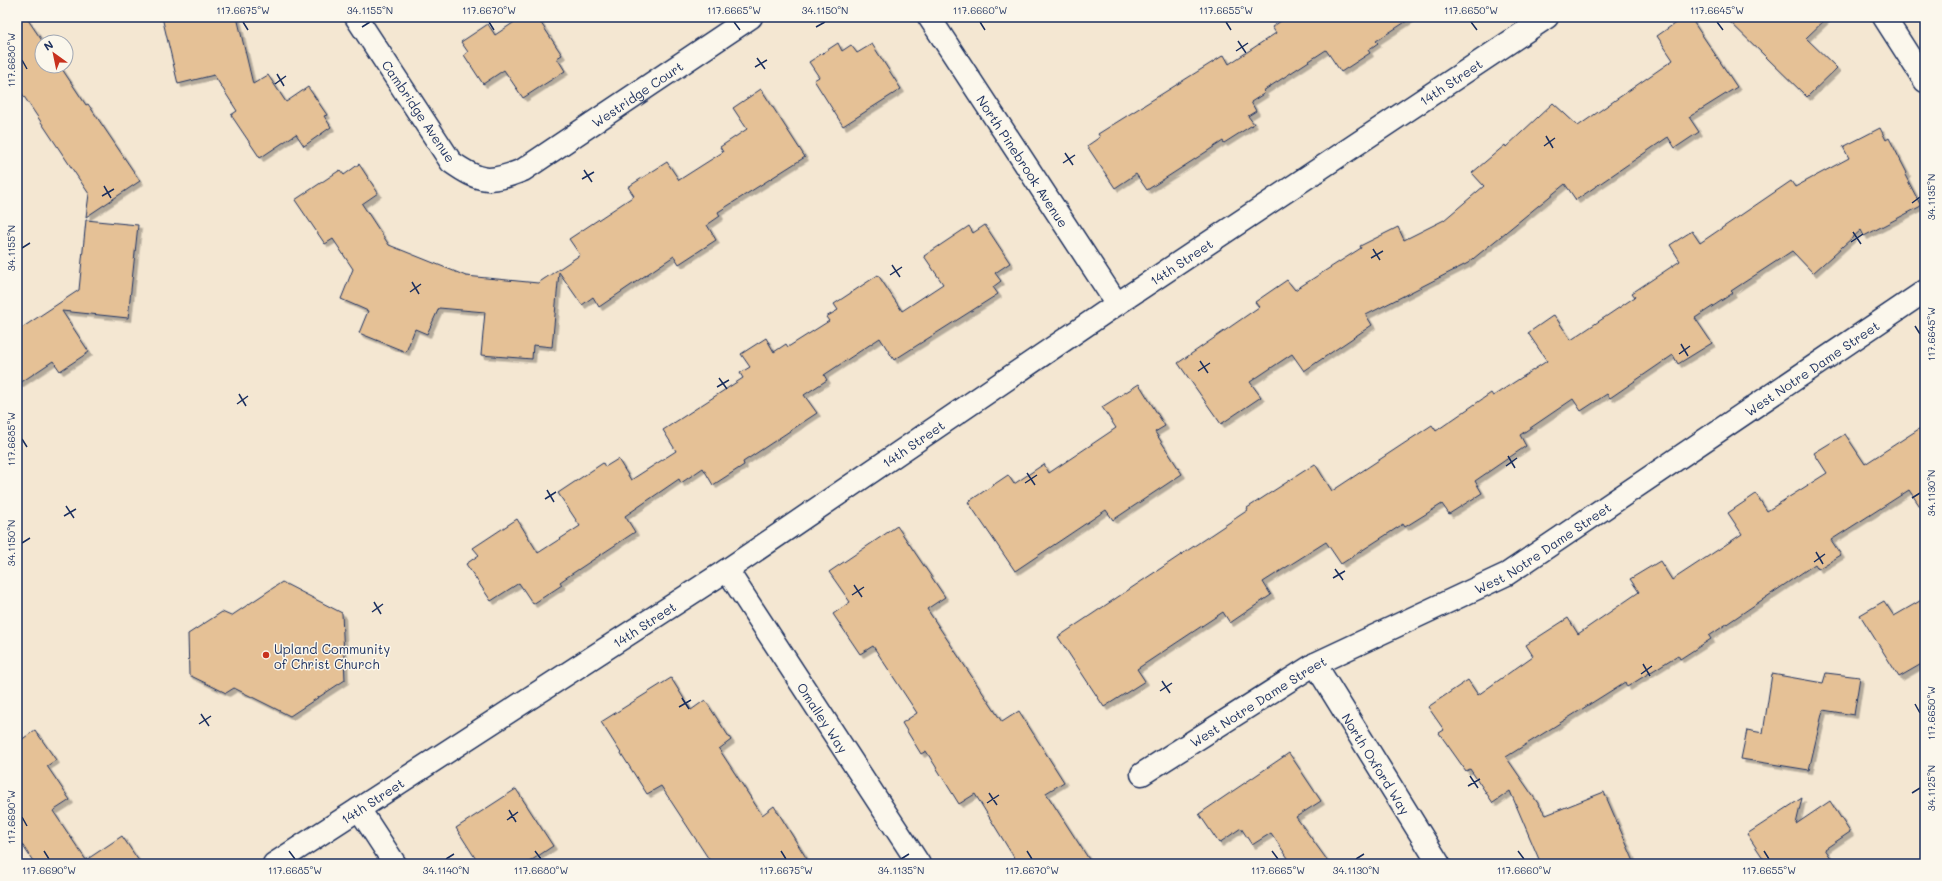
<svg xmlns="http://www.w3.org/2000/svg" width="1942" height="881" font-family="Mali,sans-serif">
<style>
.building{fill:#e5c196;stroke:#1b2f5e;filter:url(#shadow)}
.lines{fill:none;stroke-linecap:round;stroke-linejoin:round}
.street-casing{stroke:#1b2f5e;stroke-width:25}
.secondary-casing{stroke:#1b2f5e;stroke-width:25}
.street{stroke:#fbf7ec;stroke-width:22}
.secondary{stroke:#fbf7ec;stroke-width:22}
.ticks{fill:none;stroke:#1b2f5e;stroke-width:1.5}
.poi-dot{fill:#c8321e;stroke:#fbf7ec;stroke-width:1.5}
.labels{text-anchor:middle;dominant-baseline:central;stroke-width:3;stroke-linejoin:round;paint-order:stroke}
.street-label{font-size:13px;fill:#1b2f5e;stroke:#fbf7ec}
.poi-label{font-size:13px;fill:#1b2f5e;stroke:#fbf7ec;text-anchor:start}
.neatline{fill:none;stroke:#1b2f5e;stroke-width:1.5}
.ticks-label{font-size:10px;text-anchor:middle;fill:#1b2f5e}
</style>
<defs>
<filter id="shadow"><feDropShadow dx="3.5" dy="3.5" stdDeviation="0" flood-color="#0004"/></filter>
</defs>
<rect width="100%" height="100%" fill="#f4e7d2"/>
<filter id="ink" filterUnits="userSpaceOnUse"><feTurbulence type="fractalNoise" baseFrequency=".025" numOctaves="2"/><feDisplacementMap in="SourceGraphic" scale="8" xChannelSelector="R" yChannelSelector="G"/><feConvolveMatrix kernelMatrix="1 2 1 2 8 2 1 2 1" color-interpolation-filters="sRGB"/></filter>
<g filter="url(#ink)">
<path class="building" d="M 17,17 L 26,17 L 43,42 L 42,66 L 60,66 L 86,105 L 88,104 L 140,181 L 86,217 L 89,194 L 17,86 Z
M 162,17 L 237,17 L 253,84 L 268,75 L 286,102 L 308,87 L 327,115 L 324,116 L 331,127 L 304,146 L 296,134 L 260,158 L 231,115 L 237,111 L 214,75 L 178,84 Z
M 522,17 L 537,17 L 562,55 L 557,58 L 565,71 L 523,98 L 504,70 L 483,84 L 464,55 L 468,52 L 461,42 L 488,24 L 495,35 Z
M 1287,17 L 1413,17 L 1376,41 L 1378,43 L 1368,50 L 1370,53 L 1341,72 L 1326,50 L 1263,91 L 1265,93 L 1251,102 L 1256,111 L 1248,116 L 1254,124 L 1224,143 L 1223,141 L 1147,190 L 1136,174 L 1115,188 L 1087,146 L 1100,137 L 1098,134 L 1224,55 L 1229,64 L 1276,33 L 1272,27 Z
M 1684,17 L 1690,17 L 1737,87 L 1689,117 L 1699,132 L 1675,148 L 1668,137 L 1576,200 L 1565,184 L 1468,263 L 1366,315 L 1372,325 L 1304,371 L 1292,354 L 1250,382 L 1261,397 L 1221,424 L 1178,363 L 1259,307 L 1255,302 L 1287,280 L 1295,290 L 1361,248 L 1360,246 L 1398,227 L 1404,240 L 1444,220 L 1484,186 L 1472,173 L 1505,145 L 1506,147 L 1553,103 L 1578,126 L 1673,60 L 1657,36 Z
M 1725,17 L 1828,17 L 1806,38 L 1837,68 L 1807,97 Z
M 838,43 L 842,51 L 851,45 L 857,53 L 872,44 L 901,89 L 843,126 L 814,80 L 819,77 L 809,62 Z
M 761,89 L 805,157 L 718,212 L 720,216 L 707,225 L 716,240 L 679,264 L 674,256 L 599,307 L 593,297 L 582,305 L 559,272 L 552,347 L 533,345 L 532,359 L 481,355 L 485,312 L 439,308 L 427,334 L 415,329 L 406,352 L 359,333 L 368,311 L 341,299 L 353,269 L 333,239 L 325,244 L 295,200 L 340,170 L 344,175 L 359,164 L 378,193 L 362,204 L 389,245 L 466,276 L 538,283 L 580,255 L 569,239 L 634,196 L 628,187 L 667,162 L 679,180 L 723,152 L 720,147 L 747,129 L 733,108 Z
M 1880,128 L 1886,140 L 1889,138 L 1907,173 L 1905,175 L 1921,206 L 1864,236 L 1861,230 L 1813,273 L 1792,251 L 1731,291 L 1733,293 L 1695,318 L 1712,343 L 1678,364 L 1673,355 L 1610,398 L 1607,394 L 1581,411 L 1573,399 L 1520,435 L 1526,446 L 1475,481 L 1482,493 L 1449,514 L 1442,504 L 1405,527 L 1403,524 L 1341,564 L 1326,542 L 1263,582 L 1271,595 L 1230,623 L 1223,612 L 1137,669 L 1145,681 L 1104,707 L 1058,637 L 1248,510 L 1247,508 L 1315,464 L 1332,491 L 1432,425 L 1436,431 L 1491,393 L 1493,396 L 1547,361 L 1528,333 L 1554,315 L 1571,340 L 1635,297 L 1632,293 L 1680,261 L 1670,245 L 1692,231 L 1700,243 L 1791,181 L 1795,187 L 1849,158 L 1843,147 Z
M 86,220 L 138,225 L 128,318 L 62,311 L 89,352 L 60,371 L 53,361 L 17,385 L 17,331 L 79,290 Z
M 985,225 L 1010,263 L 995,273 L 1001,281 L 993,287 L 998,294 L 894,360 L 880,338 L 824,375 L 827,380 L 804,395 L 817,413 L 743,462 L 744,465 L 713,485 L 703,468 L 681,483 L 679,479 L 625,516 L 635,532 L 570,575 L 560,582 L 562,585 L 533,604 L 519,583 L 491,601 L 466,564 L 479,555 L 473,548 L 517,519 L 538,553 L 580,526 L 558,493 L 603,463 L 605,467 L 618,459 L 631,480 L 676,451 L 663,430 L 743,378 L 740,373 L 750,367 L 741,354 L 766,338 L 774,352 L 786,344 L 788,347 L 829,321 L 826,317 L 838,310 L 834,304 L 878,275 L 902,311 L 943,284 L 924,256 L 969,226 L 973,233 Z
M 1139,384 L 1165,426 L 1155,432 L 1182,474 L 1113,520 L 1106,510 L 1015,571 L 968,502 L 1008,475 L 1014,484 L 1044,464 L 1049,473 L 1116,428 L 1102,407 Z
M 1925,425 L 1925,514 L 1909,490 L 1831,540 L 1841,555 L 1818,569 L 1815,564 L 1709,636 L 1711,639 L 1680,659 L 1678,655 L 1627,687 L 1625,682 L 1506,757 L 1546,815 L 1604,792 L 1635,864 L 1541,864 L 1510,791 L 1493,803 L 1470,769 L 1466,771 L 1439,733 L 1444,730 L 1428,707 L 1468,680 L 1478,695 L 1533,656 L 1526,645 L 1568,618 L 1578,634 L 1639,592 L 1630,579 L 1660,561 L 1672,580 L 1742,534 L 1728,513 L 1756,494 L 1767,511 L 1827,473 L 1814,453 L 1845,434 L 1865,464 Z
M 897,526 L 945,597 L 927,609 L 1002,722 L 1019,711 L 1064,782 L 1046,793 L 1092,864 L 1018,864 L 975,794 L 959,804 L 926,751 L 921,754 L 902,723 L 917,713 L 873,646 L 860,654 L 833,614 L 850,602 L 829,572 Z
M 282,582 L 342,613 L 345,680 L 290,716 L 234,688 L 226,693 L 189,675 L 188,634 L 222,612 L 231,616 Z
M 1925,598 L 1925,662 L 1899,677 L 1860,615 L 1884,601 L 1894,616 Z
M 1826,673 L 1860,677 L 1854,715 L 1823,710 L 1809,770 L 1741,759 L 1747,730 L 1763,733 L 1772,674 L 1823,683 Z
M 671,678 L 691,710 L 705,700 L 731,740 L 719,749 L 762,815 L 774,806 L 810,864 L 712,864 L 661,786 L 647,794 L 601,722 Z
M 35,730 L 56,760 L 47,766 L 70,800 L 53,811 L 86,860 L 122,836 L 141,864 L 35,864 L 17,837 L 17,743 Z
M 1289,753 L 1321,801 L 1296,817 L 1330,864 L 1292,864 L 1271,833 L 1252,845 L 1241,828 L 1219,843 L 1199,814 Z
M 516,789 L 553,846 L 526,864 L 479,864 L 456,828 Z
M 1802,798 L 1796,824 L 1830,801 L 1850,832 L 1825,849 L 1835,864 L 1767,864 L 1747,834 Z"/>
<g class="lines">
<defs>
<g id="street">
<path id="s1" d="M 356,17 L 451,162 C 481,183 490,183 523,170 L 751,17"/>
<path id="s2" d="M 929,17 L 1117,304"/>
<path d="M 1884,17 L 1925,81"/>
<path id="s3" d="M 727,570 L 919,864"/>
<path id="s4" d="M 1315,664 L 1439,864"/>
<path id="s5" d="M 1142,774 L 1315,664 L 1507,574 L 1925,291"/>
<path d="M 359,809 L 395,864"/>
</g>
<g id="secondary">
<path id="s6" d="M 274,864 L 727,570 L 1117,304 L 1547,17"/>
</g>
</defs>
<use href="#street" class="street-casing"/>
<use href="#secondary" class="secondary-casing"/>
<use href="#street" class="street"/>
<use href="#secondary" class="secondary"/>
</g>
</g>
<path class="ticks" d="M 243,22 L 248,30M 489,22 L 494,30M 734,22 L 740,30M 980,22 L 985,30M 1226,22 L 1231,30M 1471,22 L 1477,30M 1717,22 L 1723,30M 362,27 L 370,22M 816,27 L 825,22M 1238,41 L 1246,53M 1236,51 L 1248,43M 757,58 L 765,69M 22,60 L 27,69M 755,67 L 767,60M 277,74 L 284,86M 275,84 L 286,76M 1546,136 L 1553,148M 1544,146 L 1555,138M 1065,153 L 1073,165M 1063,163 L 1075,155M 584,170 L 592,182M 582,179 L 594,172M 104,186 L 111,198M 102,196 L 114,189M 1912,203 L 1920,197M 1853,232 L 1861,244M 1851,242 L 1863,234M 22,248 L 30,243M 1373,249 L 1380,260M 1371,258 L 1383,251M 892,265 L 900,277M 890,275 L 902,267M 412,282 L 419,294M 410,292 L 421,284M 1915,326 L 1920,334M 1681,344 L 1688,356M 1679,354 L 1690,346M 1200,361 L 1208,373M 1198,371 L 1210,363M 719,378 L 727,389M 717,387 L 729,380M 239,394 L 246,406M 237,404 L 248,396M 22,439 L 27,447M 1508,456 L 1515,468M 1506,466 L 1517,458M 1027,473 L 1035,485M 1025,483 L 1037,475M 547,490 L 554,502M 1912,498 L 1920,493M 545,499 L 556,492M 66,506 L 74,518M 64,516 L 76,509M 22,543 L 30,538M 1816,552 L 1823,564M 1814,562 L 1825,554M 1335,569 L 1343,580M 1333,578 L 1345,571M 854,585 L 862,597M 852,595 L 864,587M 374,602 L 381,614M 372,612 L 383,604M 1643,664 L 1650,676M 1641,674 L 1652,666M 1162,681 L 1170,693M 1160,691 L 1172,683M 682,698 L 689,709M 1915,704 L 1920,713M 679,707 L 691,700M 201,714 L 209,726M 199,724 L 211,716M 1470,776 L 1478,788M 1468,786 L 1480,779M 989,793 L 997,805M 1912,793 L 1920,788M 987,803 L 999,795M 509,810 L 516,822M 22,817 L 27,826M 507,820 L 518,812M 44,851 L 49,859M 289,851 L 295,859M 535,851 L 541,859M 781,851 L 786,859M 1027,851 L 1032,859M 1272,851 L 1278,859M 1518,851 L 1524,859M 1764,851 L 1769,859M 446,859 L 454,854M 901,859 L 909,854M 1356,859 L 1364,854"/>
<circle class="poi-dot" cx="266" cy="655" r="4"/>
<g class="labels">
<g class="street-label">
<text stroke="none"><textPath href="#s6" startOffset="1413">14th Street</textPath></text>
<text stroke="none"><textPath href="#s1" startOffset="388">Westridge Court</textPath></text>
<text transform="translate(419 111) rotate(56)">Cambridge Avenue</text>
<text stroke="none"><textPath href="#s2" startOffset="172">North Pinebrook Avenue</textPath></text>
<text stroke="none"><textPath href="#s6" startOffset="1089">14th Street</textPath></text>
<text stroke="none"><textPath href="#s5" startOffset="785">West Notre Dame Street</textPath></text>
<text stroke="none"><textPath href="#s6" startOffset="765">14th Street</textPath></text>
<text stroke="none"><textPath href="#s5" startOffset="461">West Notre Dame Street</textPath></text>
<text stroke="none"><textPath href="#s6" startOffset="441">14th Street</textPath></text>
<text stroke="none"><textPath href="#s5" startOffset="137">West Notre Dame Street</textPath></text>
<text stroke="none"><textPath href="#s3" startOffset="176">Omalley Way</textPath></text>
<text stroke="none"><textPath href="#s4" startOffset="117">North Oxford Way</textPath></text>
<text stroke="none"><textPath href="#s6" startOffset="117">14th Street</textPath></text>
</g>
<g class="poi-label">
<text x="274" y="648">Upland Community<tspan x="274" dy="15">of Christ Church</tspan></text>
</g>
</g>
<rect width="1942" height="881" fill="none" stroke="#fbf7ec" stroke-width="44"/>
<g transform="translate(54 54) rotate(327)"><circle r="19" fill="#fbf7ec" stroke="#a1a7b3"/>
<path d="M0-3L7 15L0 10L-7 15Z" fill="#c8321e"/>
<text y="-6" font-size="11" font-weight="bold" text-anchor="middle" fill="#1b2f5e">N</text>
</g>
<rect x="22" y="22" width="1898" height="837" class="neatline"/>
<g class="ticks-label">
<text x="243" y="14">117.6675°W</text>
<text x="370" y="14">34.1155°N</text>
<text x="489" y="14">117.6670°W</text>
<text x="734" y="14">117.6665°W</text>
<text x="825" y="14">34.1150°N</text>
<text x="980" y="14">117.6660°W</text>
<text x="1226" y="14">117.6655°W</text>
<text x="1471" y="14">117.6650°W</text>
<text x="1717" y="14">117.6645°W</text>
<text transform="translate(11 60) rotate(-90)" y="4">117.6680°W</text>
<text transform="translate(1931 197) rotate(-90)" y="4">34.1135°N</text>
<text transform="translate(11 248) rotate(-90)" y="4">34.1155°N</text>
<text transform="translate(1931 334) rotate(-90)" y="4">117.6645°W</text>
<text transform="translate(11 439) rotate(-90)" y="4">117.6685°W</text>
<text transform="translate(1931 493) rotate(-90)" y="4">34.1130°N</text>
<text transform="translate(11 543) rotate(-90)" y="4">34.1150°N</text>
<text transform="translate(1931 713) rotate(-90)" y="4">117.6650°W</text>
<text transform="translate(1931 788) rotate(-90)" y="4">34.1125°N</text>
<text transform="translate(11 817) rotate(-90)" y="4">117.6690°W</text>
<text x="49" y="874">117.6690°W</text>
<text x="295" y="874">117.6685°W</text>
<text x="446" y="874">34.1140°N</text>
<text x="541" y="874">117.6680°W</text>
<text x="786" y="874">117.6675°W</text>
<text x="901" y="874">34.1135°N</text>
<text x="1032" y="874">117.6670°W</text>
<text x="1278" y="874">117.6665°W</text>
<text x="1356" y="874">34.1130°N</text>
<text x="1524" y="874">117.6660°W</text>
<text x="1769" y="874">117.6655°W</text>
</g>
</svg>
